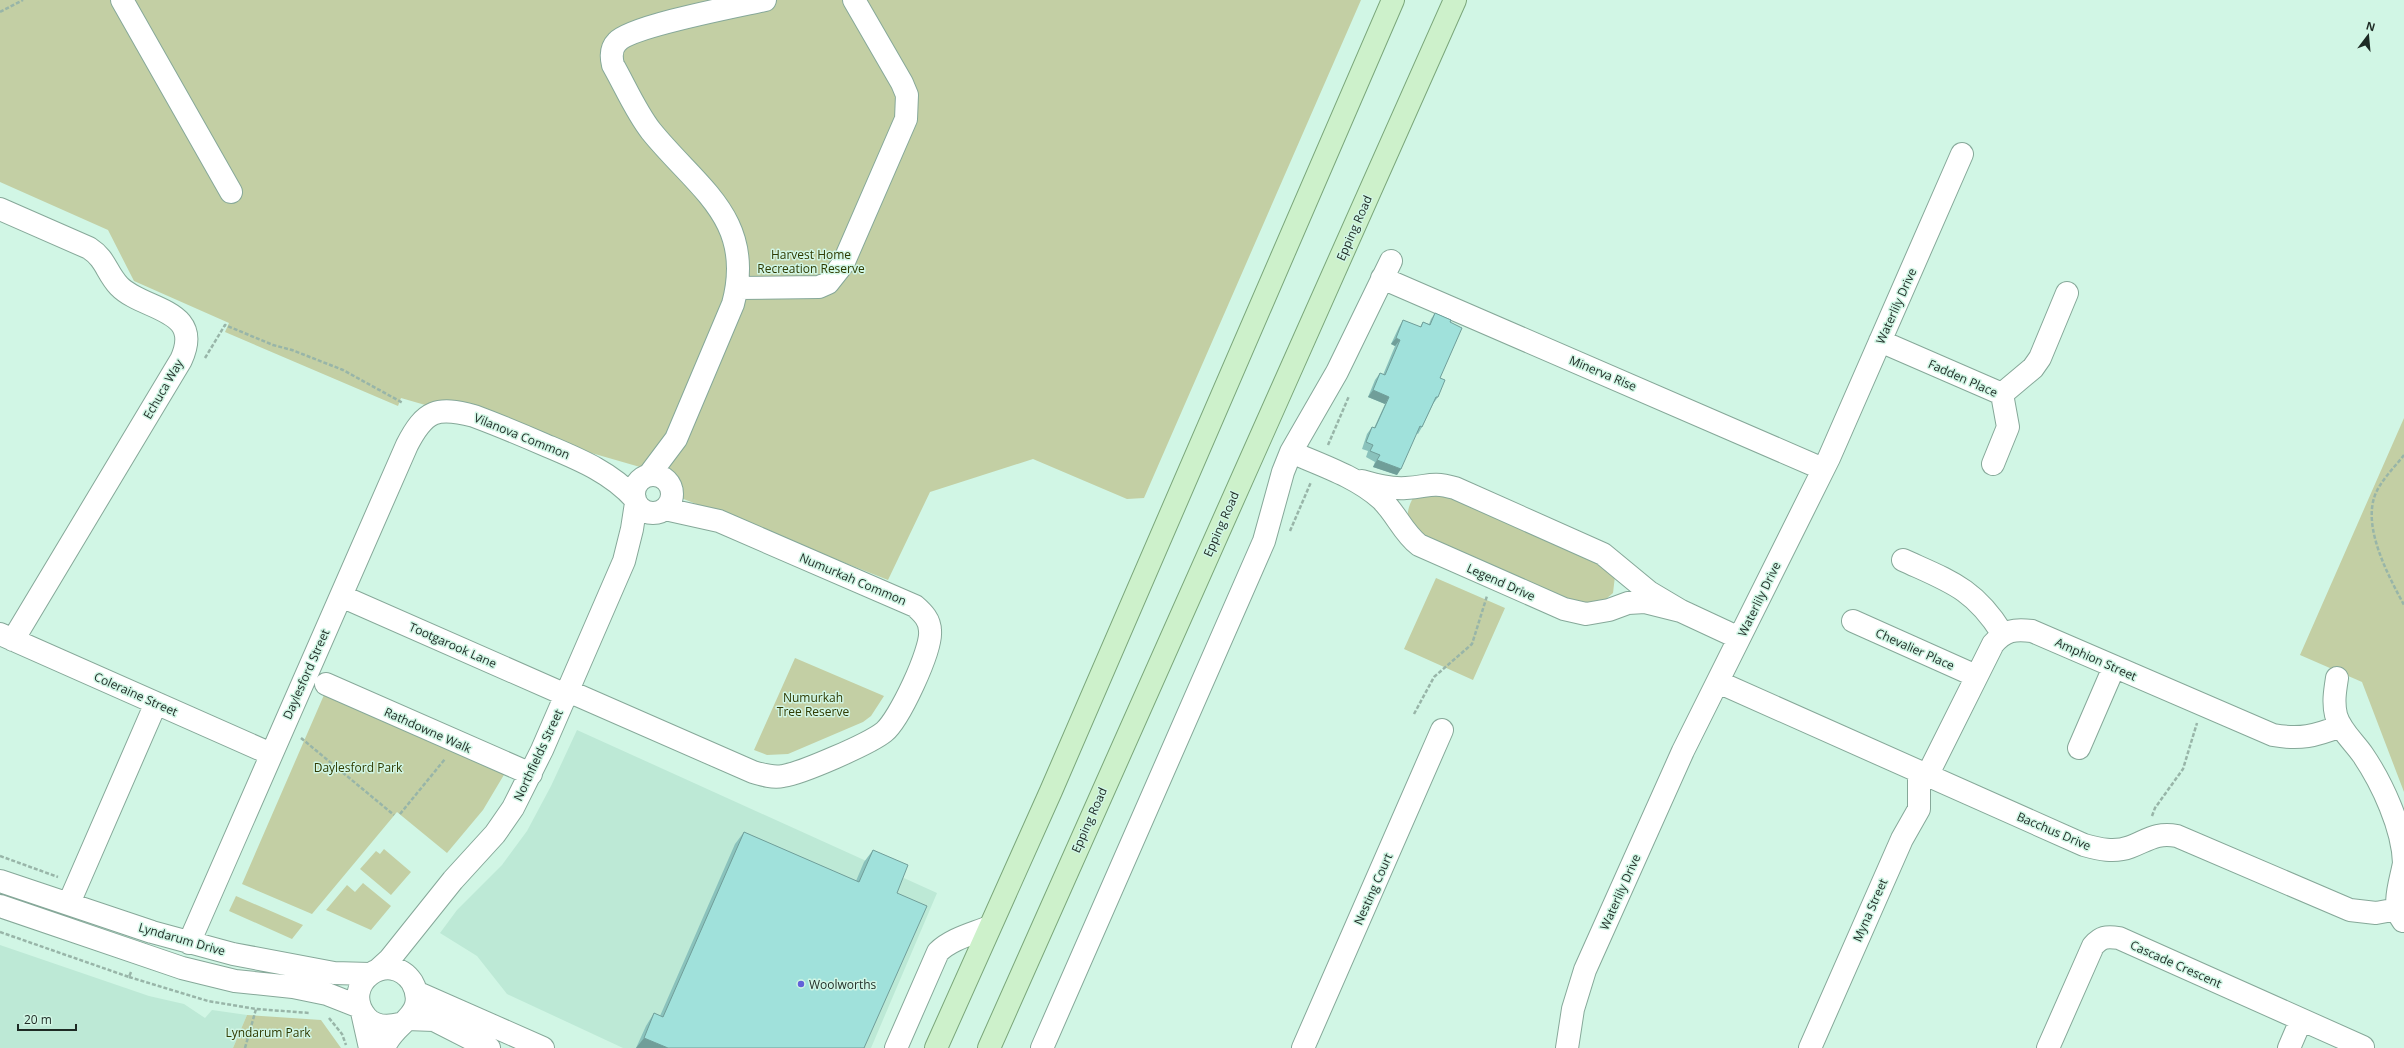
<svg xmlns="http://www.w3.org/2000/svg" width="2404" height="1048" font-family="'Open Sans',sans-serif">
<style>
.built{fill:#bde9d6}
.green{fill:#c3cfa4}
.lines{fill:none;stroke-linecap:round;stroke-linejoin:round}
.minor-casing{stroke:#86a899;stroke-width:24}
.major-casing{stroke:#7aa67a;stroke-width:24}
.path{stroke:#98b5a8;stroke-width:2.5;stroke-dasharray:4 2;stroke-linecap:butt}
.minor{stroke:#fff;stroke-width:22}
.major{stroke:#cdf1cb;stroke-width:22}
.wall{fill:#8ac2bc}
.shaded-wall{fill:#709e99}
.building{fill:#a0e1db;stroke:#709e99}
.poi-dot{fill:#6261d9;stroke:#d1f6e5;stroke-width:1.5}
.labels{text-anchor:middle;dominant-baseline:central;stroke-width:3;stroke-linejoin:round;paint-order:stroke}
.street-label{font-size:12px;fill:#1d2a24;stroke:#d1f6e5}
.park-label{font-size:12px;fill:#2f3a01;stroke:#d1f6e5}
.poi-label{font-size:12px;fill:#1d2a24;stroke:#d1f6e5;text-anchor:start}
</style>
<rect width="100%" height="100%" fill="#d1f6e5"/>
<path class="built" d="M 577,730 L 937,893 L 871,1048 L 623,1048 L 507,994 L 477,956 L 440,933 L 457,910 L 502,865 L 527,831 L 551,786 Z
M 0,945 L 149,996 L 184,1004 L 205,1018 L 212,1010 L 247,1015 L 233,1048 L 0,1048 Z"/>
<path class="green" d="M 0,0 L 1361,0 L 1144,498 L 1127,499 L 1033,459 L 930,492 L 888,580 L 676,496 L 672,481 L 640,467 L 401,398 L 398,406 L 225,332 L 229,323 L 134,281 L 108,230 L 0,182 Z
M 2404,418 L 2404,792 L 2362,682 L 2300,655 Z
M 1434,489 L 1595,557 L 1615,576 L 1613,593 L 1600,604 L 1573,604 L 1427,541 C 1410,526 1401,519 1414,496 Z
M 1436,578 L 1505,608 L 1473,680 L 1404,649 Z
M 795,658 L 884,696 L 871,716 L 863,722 L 788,754 L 767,755 L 754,750 Z
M 327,688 L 508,768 L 483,810 L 447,853 L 397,812 L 312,914 L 242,884 Z
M 384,849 L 411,872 L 391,895 L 360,869 L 376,851 L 380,854 Z
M 363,883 L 391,906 L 371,930 L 326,910 L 347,885 L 355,892 Z
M 236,896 L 303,925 L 292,939 L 229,911 Z
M 247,1015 L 321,1020 L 341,1048 L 233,1048 Z"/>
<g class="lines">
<defs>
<path id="minor" d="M 122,0 L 231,192
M 0,209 L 89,248 C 106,259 106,272 119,286 C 143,311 205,308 181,360 L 13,640
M 1382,278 L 1823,469
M 738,288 L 819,287 L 828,283 L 843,264 L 906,119 L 907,95 L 902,83 L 854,0
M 1880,341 L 2002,394
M 2002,394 L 2033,368 L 2040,358 L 2067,293
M 1291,452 C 1321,465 1357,477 1381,499 C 1396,513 1403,533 1419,545 L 1564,609 L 1586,614 L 1609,610 L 1628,603 L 1645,602 L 1681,611
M 1993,464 L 2008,427 L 2002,394
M634 494a19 19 0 1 1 38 0a19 19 0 1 1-38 0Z
M 649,475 L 676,439 L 733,304 C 756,219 697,188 651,131 C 636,112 625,86 613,65 C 611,57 611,48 617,42 C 631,26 738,6 765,0
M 1362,481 C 1376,485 1390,489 1406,488 C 1429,487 1430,481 1455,488 L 1603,554 L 1649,592 L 1681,611 L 1739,638
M 1903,560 C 1949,581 1974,588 2002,633
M 341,596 L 566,695
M 1853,621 L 1976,676
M 0,634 L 271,754
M 2337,678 C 2335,691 2333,702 2336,715 C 2340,730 2354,742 2363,755 C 2382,783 2403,828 2404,863
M 1718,682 L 2084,845 C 2099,849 2114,853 2130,847 C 2148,840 2157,832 2177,836 L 2350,910 L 2376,913 L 2398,909
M 326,684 L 531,774
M 568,691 L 753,772 C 763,775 773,778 783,776 C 802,773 869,744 884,732 C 899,720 932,650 930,631 C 930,620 923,613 915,606 L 719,521 L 665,509
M 2079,748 L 2114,667
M 1927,776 L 1993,644 C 2005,630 2014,629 2032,631 L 2273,735 C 2300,740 2315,736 2341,726
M 0,881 L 152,932 L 233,954 L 334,973 L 370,974
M 69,903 L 156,703
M 0,906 L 182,968 L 235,981 L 293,987 L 327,994 L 360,1007
M 2403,921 C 2391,905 2401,881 2404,863
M 189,943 L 407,445 C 425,410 437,406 474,416 C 498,425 522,435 545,445 C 578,459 611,472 635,499
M 378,970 L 389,960 L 453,880 L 495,834 L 513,808 L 542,750 L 624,561 L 632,529 L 636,503
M 416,992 L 543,1048
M 362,1012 L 370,1048
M 407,1019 L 434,1020 L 489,1048
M 384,1048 C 392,1027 412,1021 416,1005 C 418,997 416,989 412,982 C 389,948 339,984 366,1017 C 375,1028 388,1027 400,1024
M 896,1048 L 938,952 C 951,939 972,934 989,927
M 1042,1048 L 1264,541 L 1283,472 L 1291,452 L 1337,372 L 1391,261
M 1303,1048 L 1442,730
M 1567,1048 L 1573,1009 L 1585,970 L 1683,751 L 1829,458 L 1962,154
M 1810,1048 L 1902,839 L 1919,809 L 1919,772
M 2048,1048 L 2093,946 C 2101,937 2106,936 2119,938 L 2363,1047
M 2289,1048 L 2301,1020"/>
<path id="major" d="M 936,1048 L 1051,791 L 1393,0
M 989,1048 L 1455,0"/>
</defs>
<use href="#minor" class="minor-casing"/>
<use href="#major" class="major-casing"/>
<path class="path" d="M 0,12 L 23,0
M 205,358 L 225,325 L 273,345 L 292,350 L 343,370 L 403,403
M 1328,445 L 1349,396
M 2404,455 C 2394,468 2379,482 2374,498 C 2364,531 2389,577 2404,605
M 1290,531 L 1311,482
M 1414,714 L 1434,677 L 1472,644 L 1487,596
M 301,738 L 394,815
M 400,814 L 445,759
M 2152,816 L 2155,808 L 2183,769 L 2197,723
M 0,856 L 58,877
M 0,932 L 129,977 L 131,972
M 129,977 L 208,1001 L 256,1009 L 310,1013
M 329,1018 L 342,1034 L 346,1045
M 245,1048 L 256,1009"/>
<use href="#minor" class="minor"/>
<use href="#major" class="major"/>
</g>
<path class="wall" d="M 1435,313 L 1450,322 L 1440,378 L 1438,397 L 1433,404 L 1422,427 L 1418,434 L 1416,433 L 1397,475 L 1373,467 L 1375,462 L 1366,457 L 1368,451 L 1362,449 L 1367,434 L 1372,427 L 1374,428 L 1385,404 L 1368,397 L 1375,380 L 1380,373 L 1383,375 L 1395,346 L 1391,344 L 1399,327 L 1403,320 L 1420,327 L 1423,322 L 1429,324 L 1431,319 Z
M 744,832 L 856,881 L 864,862 L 873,850 L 897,893 L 864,1048 L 636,1048 L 646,1026 L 654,1013 L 660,1016 L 735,844 Z"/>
<path class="shaded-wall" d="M 1396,338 L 1400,340 L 1395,346 L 1391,344 Z
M 1373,390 L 1389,397 L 1385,404 L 1368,397 Z
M 1377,460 L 1401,469 L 1397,475 L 1373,467 Z
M 644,1038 L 668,1048 L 636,1048 Z"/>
<path class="building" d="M 1435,313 L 1451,320 L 1450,322 L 1462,328 L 1440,378 L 1445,380 L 1438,397 L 1436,397 L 1422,427 L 1420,426 L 1401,469 L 1377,460 L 1380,455 L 1370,451 L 1373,445 L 1366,442 L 1372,427 L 1375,428 L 1389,397 L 1373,390 L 1380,373 L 1385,375 L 1400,340 L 1396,338 L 1403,320 L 1421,327 L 1423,322 L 1430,325 Z
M 744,832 L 859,882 L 873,850 L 908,865 L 897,893 L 927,906 L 864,1048 L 668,1048 L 644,1038 L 654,1013 L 663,1017 Z"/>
<circle class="poi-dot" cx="801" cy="984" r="4"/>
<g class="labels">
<g class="street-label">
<text transform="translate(1354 228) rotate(-66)">Epping Road</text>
<text transform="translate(1896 306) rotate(-66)">Waterlily Drive</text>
<text transform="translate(1603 373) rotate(23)">Minerva Rise</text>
<text transform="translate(1963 378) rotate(24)">Fadden Place</text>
<text transform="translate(163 389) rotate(-60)">Echuca Way</text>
<text transform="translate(522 436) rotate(22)">Vilanova Common</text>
<text transform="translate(1221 524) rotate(-66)">Epping Road</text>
<text transform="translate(853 579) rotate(23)">Numurkah Common</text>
<text transform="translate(1501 582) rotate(24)">Legend Drive</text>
<text transform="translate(1759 599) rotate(-64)">Waterlily Drive</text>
<text transform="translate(453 645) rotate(24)">Tootgarook Lane</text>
<text transform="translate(1915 649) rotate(24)">Chevalier Place</text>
<text transform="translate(2096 659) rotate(24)">Amphion Street</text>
<text transform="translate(306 674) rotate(-66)">Daylesford Street</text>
<text transform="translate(136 694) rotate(24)">Coleraine Street</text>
<text transform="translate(428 730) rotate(24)">Rathdowne Walk</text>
<text transform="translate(538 755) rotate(-65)">Northfields Street</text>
<text transform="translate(1089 820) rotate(-66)">Epping Road</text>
<text transform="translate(2054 831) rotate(23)">Bacchus Drive</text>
<text transform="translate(1373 889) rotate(-66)">Nesting Court</text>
<text transform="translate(1620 892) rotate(-66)">Waterlily Drive</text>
<text transform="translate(1870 910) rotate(-66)">Myna Street</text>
<text transform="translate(182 939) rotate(16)">Lyndarum Drive</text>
<text transform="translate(2176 964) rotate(24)">Cascade Crescent</text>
</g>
<g class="park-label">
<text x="811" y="254">Harvest Home<tspan x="811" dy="14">Recreation Reserve</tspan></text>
<text x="813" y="697">Numurkah<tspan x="813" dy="14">Tree Reserve</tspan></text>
<text x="358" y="767">Daylesford Park</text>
<text x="268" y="1032">Lyndarum Park</text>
</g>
<g class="poi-label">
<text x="809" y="984">Woolworths</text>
</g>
</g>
<g transform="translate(2368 36) rotate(16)" stroke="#d1f6e5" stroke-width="3" paint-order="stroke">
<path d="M0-3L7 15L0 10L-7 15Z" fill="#1d2a24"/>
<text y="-6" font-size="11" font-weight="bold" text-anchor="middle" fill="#1d2a24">N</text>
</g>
<path d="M18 1024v6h58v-6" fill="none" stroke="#1d2a24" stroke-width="2"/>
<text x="24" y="1024" font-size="12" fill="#1d2a24" stroke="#d1f6e5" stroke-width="3" paint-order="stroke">20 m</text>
</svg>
